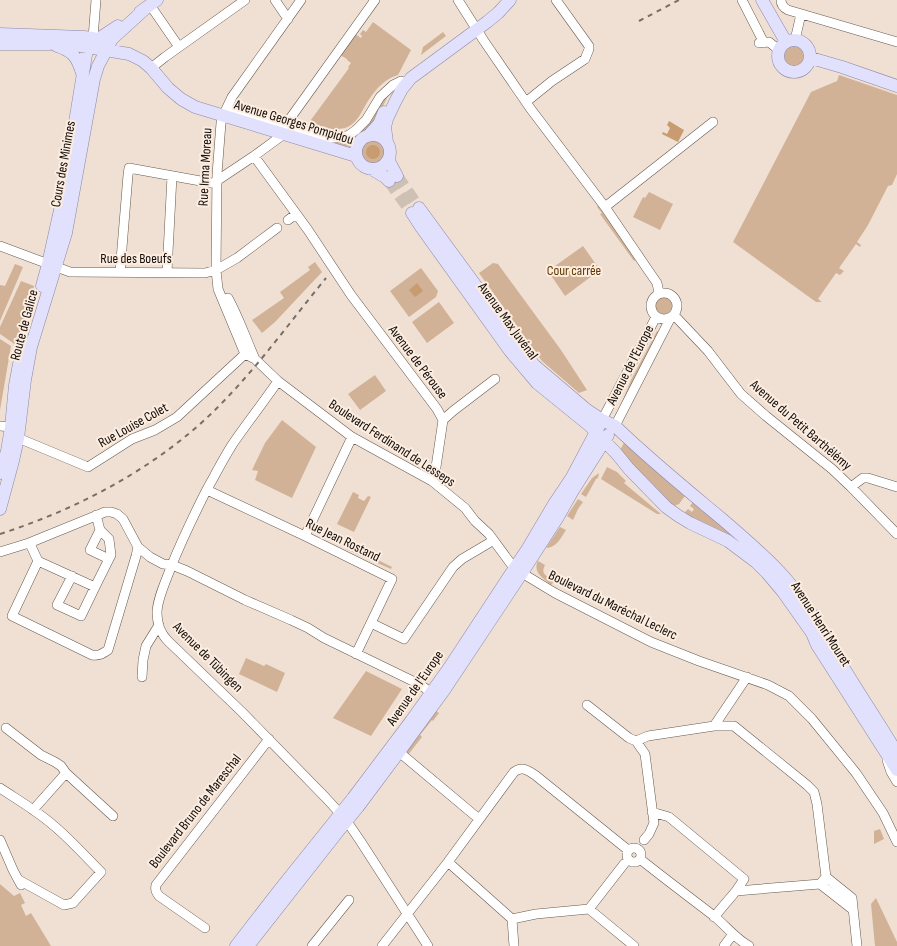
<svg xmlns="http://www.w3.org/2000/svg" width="897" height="946" font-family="'Sofia Sans Condensed',sans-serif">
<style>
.green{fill:#d1b296}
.water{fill:#c99b71}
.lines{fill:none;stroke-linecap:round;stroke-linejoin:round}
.major-tunnel{stroke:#cec0b4;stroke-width:12;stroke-dasharray:12 6;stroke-linecap:butt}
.minor-casing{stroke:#66594e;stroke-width:10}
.major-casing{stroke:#8b88a6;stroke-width:13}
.minor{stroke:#fff;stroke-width:9}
.major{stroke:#e1e0fd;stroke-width:12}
.rail{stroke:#776e66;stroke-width:2;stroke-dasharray:5 5;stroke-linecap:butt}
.labels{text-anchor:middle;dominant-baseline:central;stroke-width:4;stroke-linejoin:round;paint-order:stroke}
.street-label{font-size:14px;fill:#100b07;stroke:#fcede0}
.park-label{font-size:14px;fill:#633700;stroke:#fcede0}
</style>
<rect width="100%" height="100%" fill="#efe0d3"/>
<path class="green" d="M 373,22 L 411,50 L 398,75 C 386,78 377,88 370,98 C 362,109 359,123 345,128 C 341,129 337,129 333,130 C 323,131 314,131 305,128 L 349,68 L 348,67 L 351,63 L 347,60 L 347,59 L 340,55 L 355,34 L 361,38 L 362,36 L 360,34 L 363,30 L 366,32 Z
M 443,32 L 446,36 L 421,55 L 423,47 Z
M782 57a12 12 0 1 1 24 0a12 12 0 1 1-24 0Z
M 839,75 L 897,95 L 897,174 L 892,185 L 888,186 L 868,225 L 857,242 L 861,245 L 860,247 L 856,244 L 839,268 L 844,271 L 840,275 L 836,273 L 818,299 L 822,302 L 816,302 L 733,242 L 811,92 L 837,81 Z
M 384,96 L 387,98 L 379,114 L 363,135 L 358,138 L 354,143 L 353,149 L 336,145 L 336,140 L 343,139 Z
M362 152a12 12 0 1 1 24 0a12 12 0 1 1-24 0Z
M 649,192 L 673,204 L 660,230 L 633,217 L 643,197 L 645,198 Z
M 598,206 L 637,259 L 634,261 L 600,214 L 602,213 L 597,207 Z
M 583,246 L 600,270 L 565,296 L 548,271 Z
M 315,262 L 322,272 L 275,322 L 262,333 L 252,320 L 284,298 L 280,292 L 310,270 L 308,267 Z
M 493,263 L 498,264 L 561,350 L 587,390 L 579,393 L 542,361 L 479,273 Z
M 15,264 L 23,267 L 0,321 L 0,285 L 5,286 Z
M 421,268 L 438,291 L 436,297 L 409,317 L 390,291 Z
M 21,281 L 34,286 L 16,345 L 0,334 L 0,327 Z
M654 306a9 9 0 1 1 18 0a9 9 0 1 1-18 0Z
M 439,302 L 454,323 L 427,343 L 412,322 Z
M 657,331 L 660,333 L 623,403 L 622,402 L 631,380 Z
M 0,339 L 11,346 L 0,410 Z
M 375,375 L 386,391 L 360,410 L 348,394 Z
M 282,420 L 316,447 L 292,498 L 255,480 L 258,471 L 252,470 L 265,443 Z
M 625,441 L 685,496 L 679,504 L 674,506 L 665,500 L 620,450 Z
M 607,467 L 617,472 L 626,481 L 624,483 L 661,514 L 657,514 L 601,479 Z
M 599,473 L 598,478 L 596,479 L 586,497 L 581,494 L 592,478 Z
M 353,492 L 359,495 L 358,498 L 364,501 L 368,496 L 371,497 L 354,532 L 337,524 Z
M 578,499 L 583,502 L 578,509 L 573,520 L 567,516 Z
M 693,502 L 757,556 L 778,581 L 686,514 L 685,512 L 688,509 L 692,512 L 694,509 L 690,506 Z
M 560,527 L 566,530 C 561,538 556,548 546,548 Z
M 348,545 L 392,567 L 391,569 L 346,549 Z
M 538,561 L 545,565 C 540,575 547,576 555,580 L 551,585 C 544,579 532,572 538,561 Z
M 246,658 L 264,666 L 266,664 L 285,673 L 277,692 L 239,674 Z
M 366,671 L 402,689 L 371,736 L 333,718 Z
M 436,711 L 439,713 L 433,721 L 432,720 L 420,735 L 422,737 L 408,755 L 404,753 Z
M 880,829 L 884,839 L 874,844 L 874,831 Z
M 0,884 L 14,896 L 20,893 L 25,903 L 21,905 L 26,916 L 31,913 L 51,946 L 0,946 Z
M 876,898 L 897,942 L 897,946 L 875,946 L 871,904 Z"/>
<path class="water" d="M 669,121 L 684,130 L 678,142 L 662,134 L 663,132 L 667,134 L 670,128 L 667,125 Z
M366 152a7 7 0 1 1 14 0a7 7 0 1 1-14 0Z
M 417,283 L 423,291 L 415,297 L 409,290 Z"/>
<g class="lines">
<path class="major-tunnel" d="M 397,176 L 419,208
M 389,181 L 412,213"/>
<defs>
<path id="minor" d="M 275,0 L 288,19
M 301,0 L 232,97 L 223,116 L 221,123 L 217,174 L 216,270 L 218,289 L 245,354 L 255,359 L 278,381 L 352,437 L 432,481 L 465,508 L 475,521 L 489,534 L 514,568
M 458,0 L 484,41 L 530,108 L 605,207 L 648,270 L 657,283 L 659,293
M 742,0 L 764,43
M 781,0 C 781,5 784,8 788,10 L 897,42
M 150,5 L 179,47
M 93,38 L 96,0
M 795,40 L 801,14
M 759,43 L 769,42 L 779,50
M 151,68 L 165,57 L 245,0
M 526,102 L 552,81 L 585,59 L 589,49 L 589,46 L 556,0
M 226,111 L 234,111 L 322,138 L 338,138 L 349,135 L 356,130 L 366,120 L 380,97 L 393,85 L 401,81
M 254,156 L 308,230 L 351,295 L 437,409 L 443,420 L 436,467 L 432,481
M 218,180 L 254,156 L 284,134 L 284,127 L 375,0
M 605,207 L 713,122
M 288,220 L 296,214
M 0,246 L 70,272 L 205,273 L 216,270 L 237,258 L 277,228
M 120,272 L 128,175 L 129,168 L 217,184
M 167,272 L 172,176
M651 306a13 13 0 1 1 26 0a13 13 0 1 1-26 0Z
M 228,298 C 239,318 246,339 255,359
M 674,315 L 708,351 L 741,394 L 766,416 L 832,469 L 851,487 L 897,534
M 278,381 C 263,403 247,423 232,445 C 222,461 214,477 205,493 C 193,517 181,542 171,567 C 166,581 157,599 157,613 C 157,623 161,634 168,641 L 242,712 L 326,798 L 346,820 L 361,842 L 428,946
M 443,420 L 453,411 L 495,379
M 602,420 L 656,317
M 0,426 L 11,427
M 615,426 L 671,317
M 18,438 L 88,467 L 132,439 L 155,430 L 177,417 L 245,354
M 851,487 L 863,478 L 868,478 L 897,487
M 207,490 L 305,536 L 392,579 L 356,654
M 100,530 L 90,550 L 109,559
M 305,536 L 352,437
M 31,546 L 38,561 L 95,587 L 111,555 L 109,539 L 100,530 L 96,515
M 0,552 L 29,543 L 105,512 L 111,512 L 117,514 L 123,519 L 138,547 L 150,557 L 163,564 L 172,565 L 187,571 L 245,600 L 291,620 L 308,628 L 324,638 L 421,685 L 435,696
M 38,561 L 12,616 L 92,655 C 99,656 102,654 108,650 L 136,556 L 138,547
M 517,570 L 555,593 L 651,642 L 699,661 L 768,685 L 789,696 L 812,719 L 856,773 L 883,813 L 897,842
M 72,576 L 57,605 L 81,616 L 95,587
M 371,623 L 404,639 L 453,567 L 462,559 L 489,543
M 142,677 L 143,660 L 146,646 L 159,625
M 587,705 L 629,738 L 636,741 L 645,754 L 654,823 L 649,834 L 644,840
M 714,726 L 747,677
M 6,728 L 41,755 L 55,762 L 61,766 L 66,773
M 636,741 L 648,736 L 714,726 L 734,726 L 807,785 L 814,792 L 817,804 L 826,877
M 399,752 L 479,819
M 887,760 L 891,772 L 897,782
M 0,788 C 18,800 37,811 53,825 C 70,839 85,856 101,872 L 73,903 L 64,905 L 19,880
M 33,810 L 66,773 L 113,816
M 652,812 L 669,817 L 744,879 L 736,891
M 0,840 L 13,870 L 21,885
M627 855a7 7 0 1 1 14 0a7 7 0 1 1-14 0Z
M 640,859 C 664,878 689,897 714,916 C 726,926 736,939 749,946
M 448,862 L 512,919 L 514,946
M 826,877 L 852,898 L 857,946
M 820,884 L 852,909
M 589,909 L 634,946
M 714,917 L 736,891 L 820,884 L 826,877
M 512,919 L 536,914 L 589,909 L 624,864
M 205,928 L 159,896 C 156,892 155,890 156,885 L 269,739
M 312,946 L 349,900
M 382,946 L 448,862 L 514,772 C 522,766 527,770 535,775 L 628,850
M 724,946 L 733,934"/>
<path id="major" d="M 762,0 L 786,42
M 140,12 L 157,0
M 0,34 L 84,37 L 93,38 L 99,43
M778 56a16 16 0 1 1 32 0a16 16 0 1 1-32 0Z
M 0,44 L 48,44 L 63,43 L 129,54 L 143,61 L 151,68 L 168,88 L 181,99 L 195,107 L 356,156
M 57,46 C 73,51 77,57 82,73
M 811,58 L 842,67 L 897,86
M356 152a17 17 0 1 1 34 0a17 17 0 1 1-34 0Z
M 368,136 L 379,124 L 384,112
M 387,142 L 385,127 L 387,119 L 395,102 L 402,89 L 411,78 L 487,22 L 498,13 L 510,0
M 389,161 L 397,176
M 373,170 L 385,177 L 389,181
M 419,208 L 534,365 L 587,410 L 602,420 L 615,426 C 649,459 686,489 722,519 C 744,538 767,557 786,579 C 808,605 825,636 842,665 C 860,695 879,723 897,753
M 412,213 L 421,227 L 510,351 L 537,383 L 590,426 L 616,453 L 629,469 L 666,507 L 677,515 L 690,523 L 728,541 L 756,562 L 767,573 L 783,592 L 812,633 L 817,645 L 897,770
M 42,286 L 48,264 L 62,201 L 86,55 L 88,48 L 92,43 L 118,26
M 0,473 L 7,451 L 11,427 L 15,385 L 19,364 L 25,344
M 0,509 L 13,461 L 18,438 L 25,380 L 31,347 L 66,233 L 94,79 L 98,66 L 112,39 L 146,8
M 236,946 L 277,893 L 353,798 L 411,721 L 449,668 L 508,578 L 528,548 L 554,504 L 572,477 L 599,426
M 248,946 L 340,829 L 358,807 L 399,752 L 445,689 L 522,573 L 558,517 L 572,492 L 608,435"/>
</defs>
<use href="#minor" class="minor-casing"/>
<use href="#major" class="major-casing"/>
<use href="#minor" class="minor"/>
<use href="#major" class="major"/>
<path class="rail" d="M 639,21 L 679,0
M 0,534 C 78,509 158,467 217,408 C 257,368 290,322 326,278"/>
</g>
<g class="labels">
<g class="street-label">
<text transform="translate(294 122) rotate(17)">Avenue Georges Pompidou</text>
<text transform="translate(63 164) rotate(-80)">Cours des Minimes</text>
<text transform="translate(205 167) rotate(-87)">Rue Irma Moreau</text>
<text x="136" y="258">Rue des Boeufs</text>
<text transform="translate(508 321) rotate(54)">Avenue Max Juvénal</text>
<text transform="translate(24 325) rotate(-75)">Route de Galice</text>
<text transform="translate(418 362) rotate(53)">Avenue de Pérouse</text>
<text transform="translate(630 365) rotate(-63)">Avenue de l'Europe</text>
<text transform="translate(133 425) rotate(-29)">Rue Louise Colet</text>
<text transform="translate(801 425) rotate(41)">Avenue du Petit Barthélémy</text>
<text transform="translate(392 443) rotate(33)">Boulevard Ferdinand de Lesseps</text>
<text transform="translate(343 540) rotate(26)">Rue Jean Rostand</text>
<text transform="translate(613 605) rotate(26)">Boulevard du Maréchal Leclerc</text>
<text transform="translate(821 624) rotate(57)">Avenue Henri Mouret</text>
<text transform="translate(208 657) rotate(45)">Avenue de Tübingen</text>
<text transform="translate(415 688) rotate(-55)">Avenue de l'Europe</text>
<text transform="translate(195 811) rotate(-52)">Boulevard Bruno de Mareschal</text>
</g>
<g class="park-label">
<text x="574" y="270">Cour carrée</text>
</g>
</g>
</svg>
